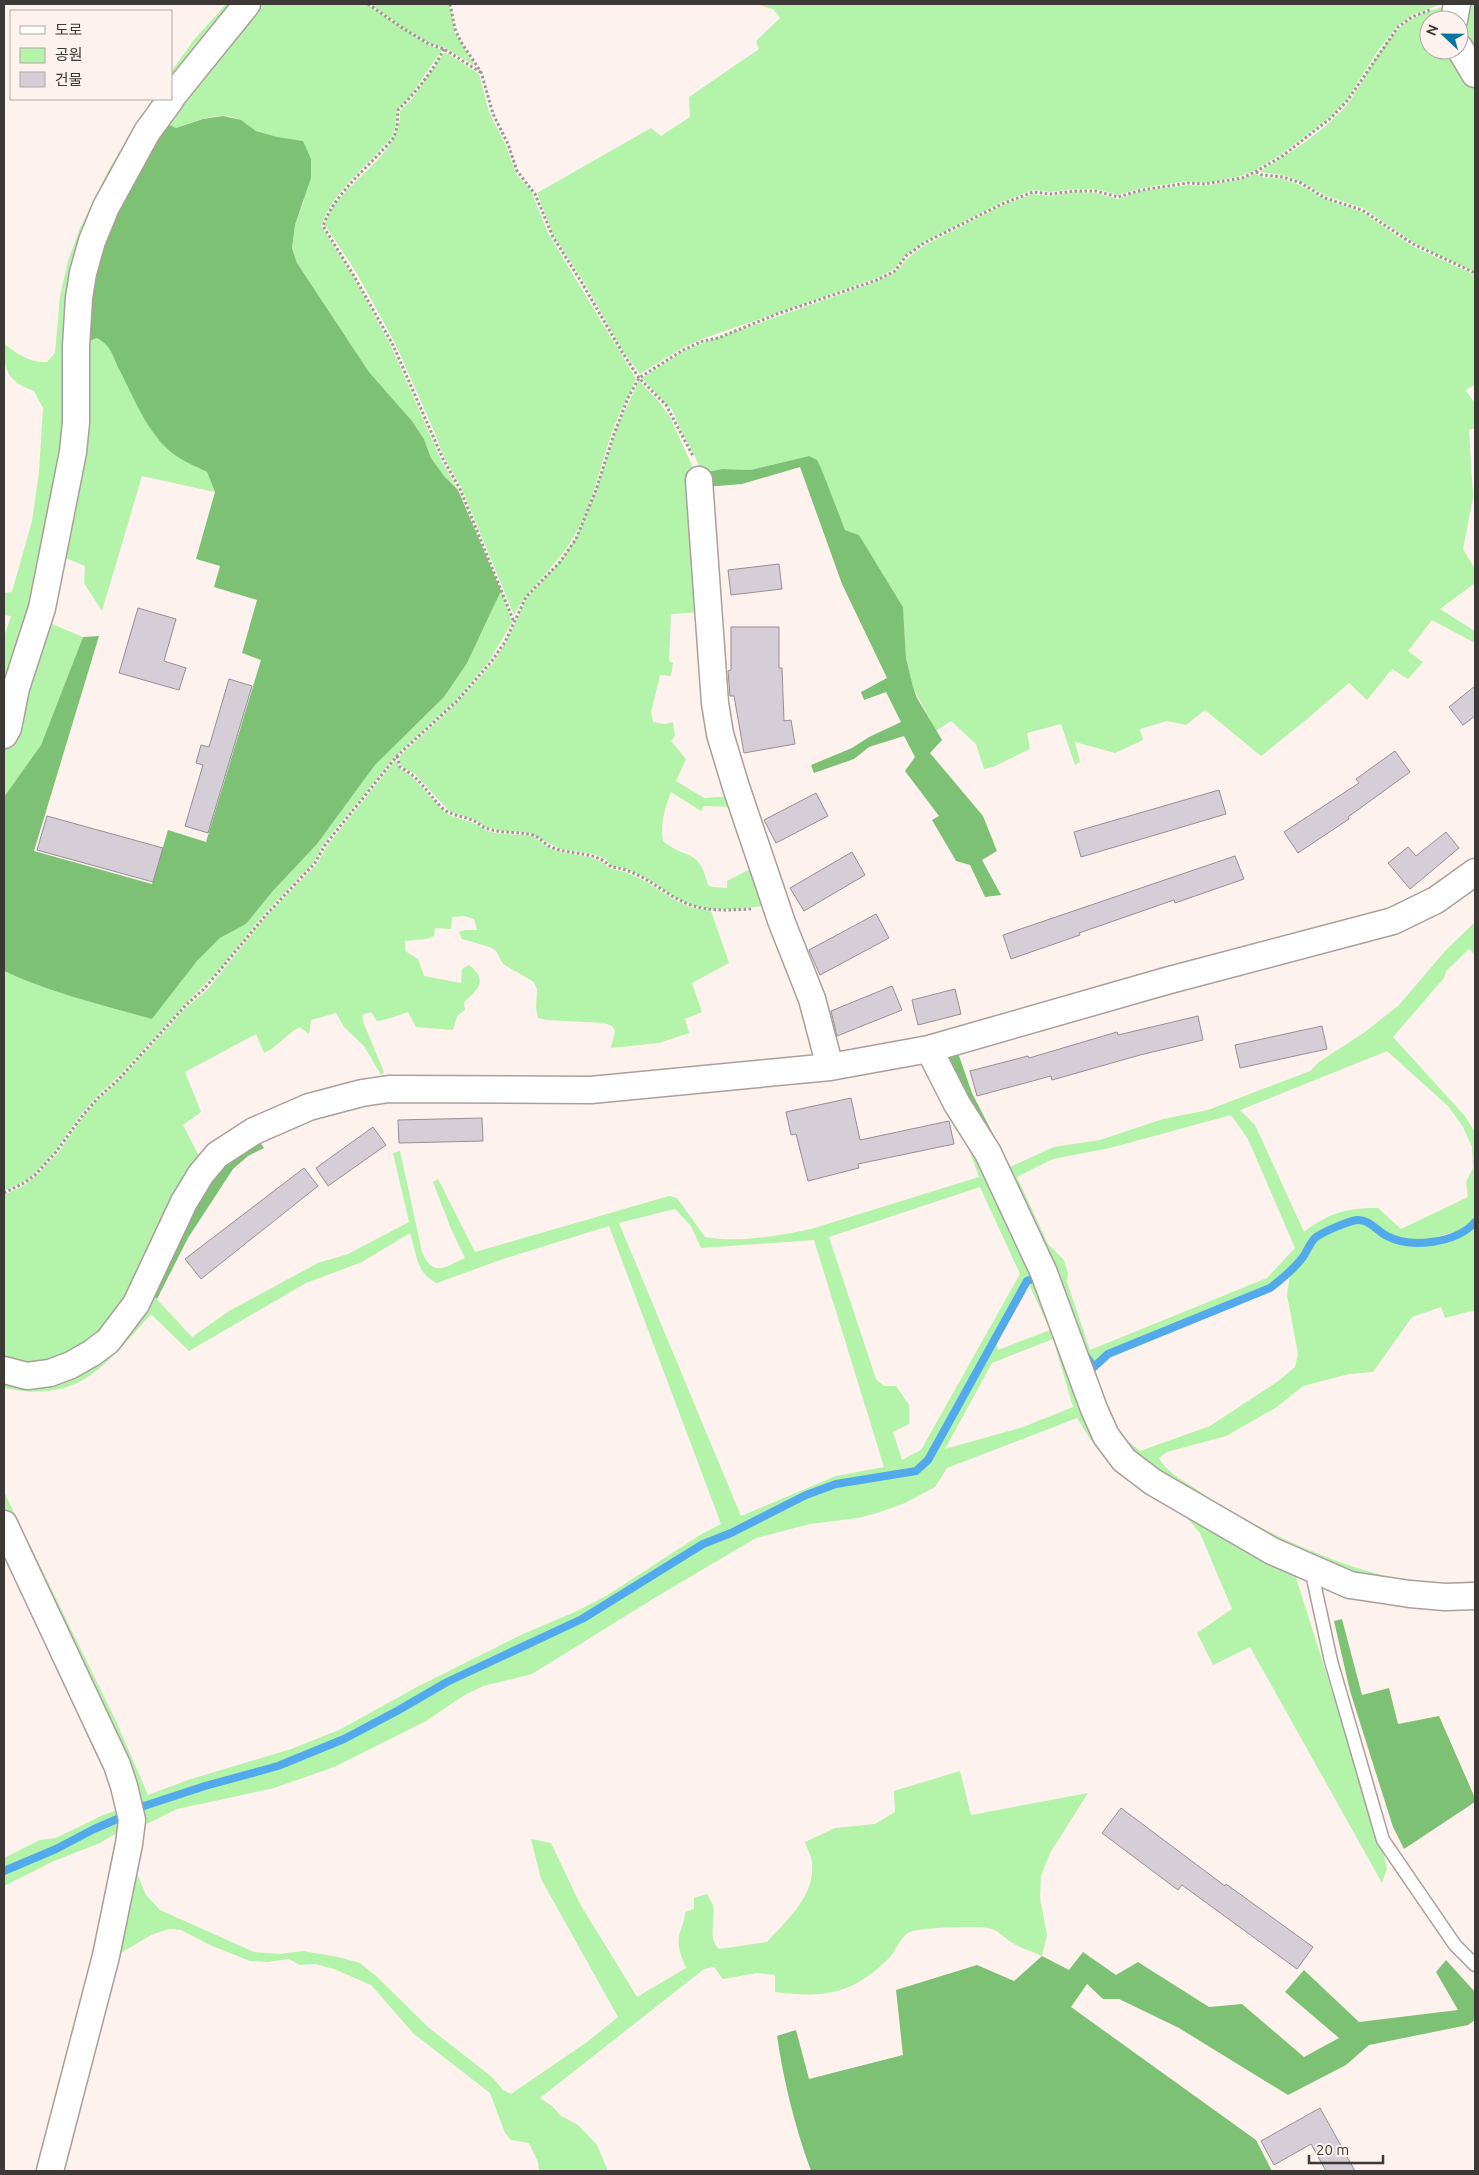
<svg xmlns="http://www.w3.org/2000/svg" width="1479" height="2175" font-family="Ubuntu,'Noto Sans KR',sans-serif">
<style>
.green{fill:#b3f3aa;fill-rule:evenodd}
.forest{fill:#7dc274}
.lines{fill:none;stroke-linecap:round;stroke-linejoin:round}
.stream{stroke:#52aaec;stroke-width:8}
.building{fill:#d6ced6;stroke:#968f96}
.service-casing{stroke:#aa9f9b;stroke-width:15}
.minor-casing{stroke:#aa9f9b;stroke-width:29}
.path{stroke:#9e9793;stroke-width:3;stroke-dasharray:2.5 2.5;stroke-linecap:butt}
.service{stroke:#fff;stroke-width:12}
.minor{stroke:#fff;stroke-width:26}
</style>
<rect width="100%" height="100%" fill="#fdf2ed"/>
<path class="green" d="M 226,4 L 239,4 L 171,87 L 171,72 L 193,41 Z
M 261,4 L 366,4 L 428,45 L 442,50 L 410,96 L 397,109 L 395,127 L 392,136 C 369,165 333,190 321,226 L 353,277 L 391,346 L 441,460 L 458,490 L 444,476 L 431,458 L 424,439 L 412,421 L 369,372 L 297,263 L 292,248 L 295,225 L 304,201 L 303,141 C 288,139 272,138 257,131 C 245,125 237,115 222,116 C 206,116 191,123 176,128 L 166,123 L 223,46 Z
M 370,4 L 449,4 L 455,33 L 475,66 L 445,48 L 429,43 L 404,28 Z
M 755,4 L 1441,4 L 1412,15 L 1397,26 L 1379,49 L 1346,100 L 1330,117 L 1280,155 L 1255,170 L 1241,176 L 1204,183 L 1188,181 L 1142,188 L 1118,195 L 1096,189 L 1075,189 L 1050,192 L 1033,190 L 1002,202 L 923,242 L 905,255 L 894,269 L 877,278 L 702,339 L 682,348 L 640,374 L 623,351 L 584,282 L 554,236 L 537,193 L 651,128 L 661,136 L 690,117 L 689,97 L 759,49 L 756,41 L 780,18 L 773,9 Z
M 1449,4 L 1445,20 L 1429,20 L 1429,50 L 1455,50 L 1475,83 L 1475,272 L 1414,243 L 1363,208 L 1326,196 L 1302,182 L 1283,175 L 1259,172 C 1289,154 1328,129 1349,102 C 1368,76 1385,33 1414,18 C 1425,12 1438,9 1449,4 Z
M 1465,4 L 1475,4 L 1475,65 L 1461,34 Z
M 445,52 L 479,74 L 489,112 L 506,146 L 516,174 L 531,191 L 548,233 L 636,379 C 629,394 621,409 615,424 C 601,461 594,502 574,536 C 558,565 530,585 514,615 L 462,489 L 444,457 L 434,431 L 395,343 L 356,272 L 325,225 C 339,180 401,160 400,111 L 412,99 Z
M 153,99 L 162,99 L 138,132 L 67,431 L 39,573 L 4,694 L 4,637 L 11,616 L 4,615 L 4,593 L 12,592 L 32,521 L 39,472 L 43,408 L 34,391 C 7,381 4,371 4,344 C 18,354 29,363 47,362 L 55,353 L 60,296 L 68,261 L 80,228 L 110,167 Z
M 1256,174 L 1262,177 L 1283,179 L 1300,185 L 1324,199 L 1362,212 L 1412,246 L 1475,275 L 1475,385 L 1465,390 L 1475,403 L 1475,428 L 1469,430 L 1473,497 L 1463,549 L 1475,569 L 1475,583 L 1440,609 L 1475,631 L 1475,643 L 1432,620 L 1408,651 L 1423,662 L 1408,679 L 1392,669 L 1367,700 L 1349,683 L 1307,719 L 1261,756 L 1205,710 L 1186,725 L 1167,721 L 1140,729 L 1143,740 L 1115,753 L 1075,742 L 1080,762 L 1075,765 L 1061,724 L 1027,733 L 1030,749 L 993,767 L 984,769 L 976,744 L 951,721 L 936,731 L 913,687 L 906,658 L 903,607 L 859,535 L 845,530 L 817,461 L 809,456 L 751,470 L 722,469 L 702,473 L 694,454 L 682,432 L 672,410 L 642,378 L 684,351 L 703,343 L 878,281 L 896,272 L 908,258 L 925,245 L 1003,205 L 1033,194 L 1050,196 L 1075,192 L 1096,193 L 1118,199 L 1142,191 L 1188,185 L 1204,186 L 1242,179 Z
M 97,338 L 106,343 L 114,354 L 119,368 L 156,437 L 188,463 L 207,472 L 215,492 L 142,476 L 102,611 L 84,583 L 85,566 L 61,556 L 83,343 Z
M 639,381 L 660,403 L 670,417 L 695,472 L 704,612 L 671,614 L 669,661 L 673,663 L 671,676 L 660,675 L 651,712 L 653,722 L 665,724 L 673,722 L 675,736 L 671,741 L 686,759 L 676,781 L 704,798 L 734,796 L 737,807 L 704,806 L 701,811 L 671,792 C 665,807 660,825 663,841 C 687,861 699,847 708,885 L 712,887 L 727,888 L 727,881 L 756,866 L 772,904 C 750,909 709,913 687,903 C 661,891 641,868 611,866 L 606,859 L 593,854 L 560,849 L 530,833 L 503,831 L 486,827 L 475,820 L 449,811 L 415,774 L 401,766 L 399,757 L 458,702 L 492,664 L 507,641 L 527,598 L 562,560 L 577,537 L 596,492 L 618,425 Z
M 501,591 L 512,623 L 489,661 L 456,700 L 396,755 L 324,843 L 314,862 L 264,914 L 216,973 L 185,1004 L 117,1078 L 98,1095 L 81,1114 L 55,1151 L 34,1174 L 23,1182 L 4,1191 L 4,971 C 51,993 102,1005 152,1019 L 197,961 L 220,938 L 246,924 L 272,892 L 317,844 L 375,765 L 444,697 L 479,638 Z
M 52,624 L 83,637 L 41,745 L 4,797 L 4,747 L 30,671 Z
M 396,760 L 399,768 C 417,779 426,793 440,808 C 449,818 463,818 475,824 C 478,825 481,828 485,830 C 499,836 516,833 530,836 C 538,838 543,845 550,848 C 570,858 594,851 610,869 C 641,872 660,895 688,906 C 695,909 704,909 711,911 L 729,963 L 692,983 L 702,1012 L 685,1019 L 689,1033 L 659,1043 L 611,1048 L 615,1031 L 612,1026 L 604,1023 L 547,1020 L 538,1018 L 536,1008 L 537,989 L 534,982 L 503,964 L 496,951 L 490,947 L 462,939 L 459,932 L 465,930 L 477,930 L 474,919 L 464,916 L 452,917 L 451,929 L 435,928 L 434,936 C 425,941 416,939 405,941 L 405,951 L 418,959 L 424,976 L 461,983 L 462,969 L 469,965 C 488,980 479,989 464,1002 L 465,1010 L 457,1016 L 453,1030 L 416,1027 L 408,1012 C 397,1015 389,1020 377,1021 L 371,1012 L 362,1015 L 364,1024 L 384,1072 L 381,1075 L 364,1046 L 344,1027 L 336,1013 L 311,1020 L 309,1034 L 300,1027 C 286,1034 279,1046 264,1053 L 256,1034 L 185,1072 L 201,1112 L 183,1125 L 202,1162 L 104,1335 L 40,1366 L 4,1361 L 4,1195 L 25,1185 L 36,1176 L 58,1153 L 84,1116 L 100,1098 L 119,1081 L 187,1007 L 207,990 L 266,917 L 317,864 L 327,846 Z
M 1475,922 L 1475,943 L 1474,944 L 1475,955 L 1469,949 L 1446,971 L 1444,978 L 1393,1037 L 1464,1115 L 1475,1132 L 1475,1219 L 1467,1228 L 1424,1241 L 1401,1239 L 1387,1234 L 1371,1222 L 1358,1218 L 1331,1227 L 1314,1237 L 1288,1272 L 1268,1286 L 1107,1352 L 1095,1365 L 1084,1351 L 1003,1173 L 1010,1167 L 1054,1147 L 1100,1140 L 1163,1119 L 1208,1110 L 1310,1071 L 1319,1062 L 1365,1032 L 1399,1005 L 1446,950 ZM 1387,1051 L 1448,1106 L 1463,1127 L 1472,1147 L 1473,1168 L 1466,1182 L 1468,1197 L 1401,1229 L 1378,1208 C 1346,1208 1329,1213 1304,1232 L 1255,1125 L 1240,1110 ZM 1231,1115 L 1248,1139 L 1295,1248 L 1267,1278 L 1090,1350 L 1067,1282 L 1068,1273 L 1064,1260 L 1048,1244 L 1017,1177 L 1053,1159 L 1110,1148 Z
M 970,1138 L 1032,1277 L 1026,1280 L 926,1459 L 915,1470 L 836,1483 L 805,1494 L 730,1532 L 702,1542 L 581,1618 L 446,1680 L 343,1737 L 277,1764 L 145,1803 L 144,1806 L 147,1807 L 175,1797 L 278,1768 L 345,1740 L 448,1683 L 583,1621 L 704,1546 L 731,1535 L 807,1497 L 837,1486 L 917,1473 L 929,1461 L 996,1340 L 998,1350 L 1050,1330 L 1028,1282 L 1038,1277 L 1097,1431 L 1292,1565 L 1385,1859 L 1387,1869 L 1382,1883 L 1250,1647 L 1213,1665 L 1197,1633 L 1232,1609 L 1200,1533 L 1187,1518 L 1108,1461 L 1089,1437 L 1077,1418 L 947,1468 L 935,1487 L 905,1503 L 877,1513 L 858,1518 L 810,1524 L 756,1538 L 656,1597 L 532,1674 L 483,1686 L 463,1696 L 426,1721 L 334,1767 L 274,1788 L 177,1809 L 145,1825 L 135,1869 L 146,1895 L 160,1910 L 254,1952 L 280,1954 L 303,1951 L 338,1957 L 360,1963 L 376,1976 L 428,2027 L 492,2077 L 503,2090 L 511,2094 L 587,2042 L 618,2017 L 541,1879 L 531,1839 L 551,1843 L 580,1904 L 637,1997 L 686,1968 C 682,1958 677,1947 679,1936 C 681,1927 685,1922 685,1912 L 694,1909 L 694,1898 L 707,1894 C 709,1898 712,1902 713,1905 C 716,1919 707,1938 719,1949 L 767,1942 C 787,1920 815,1896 812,1864 C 812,1857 807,1849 805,1842 L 835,1828 L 875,1824 L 895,1812 L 894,1791 L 960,1771 L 971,1815 L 1088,1793 L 1050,1853 L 1041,1876 L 1040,1898 L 1047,1935 L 1042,1956 C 1032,1951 1020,1948 1011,1942 C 1003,1937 997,1929 988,1928 C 975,1926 918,1927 908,1933 C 898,1940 896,1952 887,1960 C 851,1995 823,1998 775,1992 L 775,1975 L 757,1973 L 723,1979 L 714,1967 L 704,1969 L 540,2098 L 552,2106 L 561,2116 L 578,2125 L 597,2145 L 608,2171 L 539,2171 L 538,2162 L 529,2143 L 511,2140 L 505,2133 L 490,2093 L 414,2034 L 371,1985 L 334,1969 L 315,1964 L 300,1965 L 289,1959 L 267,1962 L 250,1961 L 212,1946 L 181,1930 L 169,1929 L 151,1935 L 116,1956 L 135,1829 L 4,1513 L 4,1492 L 116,1721 L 148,1795 L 188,1780 L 291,1749 L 339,1730 L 417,1687 L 523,1634 L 575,1612 L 606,1596 L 700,1535 L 721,1524 L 609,1226 L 503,1259 L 437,1283 C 415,1273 417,1253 410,1233 L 362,1262 L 306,1283 L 189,1351 L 151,1314 C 105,1365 81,1404 4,1388 L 4,1374 L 43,1378 L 150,1292 L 192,1337 L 229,1311 L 318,1263 L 348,1254 L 409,1222 L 393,1153 L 400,1151 L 422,1252 C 433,1278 445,1267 465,1258 L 451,1229 L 433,1182 L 438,1179 L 475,1252 L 669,1196 L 677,1198 L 705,1237 C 739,1243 778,1236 811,1229 L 979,1177 L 966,1141 ZM 980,1187 L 1020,1274 L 921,1450 L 902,1460 L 893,1432 L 909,1424 L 909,1405 L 896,1386 L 884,1386 L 876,1379 L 829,1237 ZM 675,1209 L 691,1226 L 701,1248 L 814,1240 L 884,1467 L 836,1476 L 741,1516 L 619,1223 ZM 1053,1339 L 1073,1407 L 1023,1427 L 945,1449 L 992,1363 Z
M 1358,1222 C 1373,1226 1383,1238 1399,1243 C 1419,1249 1461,1240 1475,1225 L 1475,1310 L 1445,1318 L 1441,1307 L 1412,1317 L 1373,1372 L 1349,1374 L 1303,1386 L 1277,1407 L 1226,1436 L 1167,1452 L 1159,1458 C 1165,1471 1181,1479 1193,1487 C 1255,1530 1337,1567 1411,1582 C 1432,1586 1454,1582 1475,1581 L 1475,1585 L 1414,1588 L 1327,1568 L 1128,1453 L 1110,1433 L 1081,1353 L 1094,1370 L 1096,1381 L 1111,1419 L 1123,1437 L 1140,1451 L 1210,1426 L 1277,1382 L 1295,1367 L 1298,1354 L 1287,1295 L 1290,1275 L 1316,1240 L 1332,1230 Z
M 4,1537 L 117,1776 L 127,1818 L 112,1899 L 44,2171 L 37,2171 L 102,1916 L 114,1844 L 118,1832 L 100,1843 L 54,1861 L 4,1886 L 4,1873 L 57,1851 L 123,1819 L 123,1816 L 121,1815 L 93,1827 L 56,1847 L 4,1869 L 4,1858 L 40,1840 L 56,1838 L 103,1815 L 121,1809 L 113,1779 L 4,1556 Z"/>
<path class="forest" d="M 223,116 L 241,120 L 256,131 L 277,137 L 303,141 L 311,159 L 311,178 L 295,225 L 292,248 L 297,263 L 369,372 L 412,421 L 424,439 L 431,458 L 444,476 L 458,490 L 501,591 L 467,663 L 444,697 L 375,765 L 317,844 L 272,892 L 246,924 L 220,938 L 197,961 L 152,1019 C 102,1005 51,993 4,971 L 4,797 L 41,745 L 83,637 L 99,636 L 34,851 L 152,884 L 168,830 L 206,842 L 261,660 L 242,653 L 257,600 L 214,587 L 220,566 L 196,559 L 215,492 L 207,472 C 195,466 182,461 171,452 C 147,432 134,398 120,371 C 112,356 113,347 97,338 L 83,343 L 96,247 L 166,123 L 176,128 L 203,119 Z
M 809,456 L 817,460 L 821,468 L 845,530 L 859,535 L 903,607 L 906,658 L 913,687 L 917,698 L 942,740 L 930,753 L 983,816 L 997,851 L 982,860 L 1001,895 L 985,897 L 970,865 L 956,861 L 932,820 L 939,816 L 905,771 L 915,757 L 904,736 L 869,747 L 854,759 L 814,773 L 811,765 L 852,748 L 869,737 L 901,722 L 886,692 L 864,700 L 861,692 L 887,678 L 842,584 L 800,467 L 742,484 L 705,487 L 702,473 L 722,469 L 751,470 Z
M 958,1053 L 972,1093 L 1010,1167 L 1003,1173 L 964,1099 L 947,1056 Z
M 258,1140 L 264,1148 L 248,1156 L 233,1169 L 188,1238 L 157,1299 L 150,1292 L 217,1166 Z
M 1342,1619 L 1362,1695 L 1389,1688 L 1398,1724 L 1439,1716 L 1475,1798 L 1475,1802 L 1404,1849 L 1393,1827 L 1350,1691 L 1334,1621 Z
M 1083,1952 L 1116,1975 L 1138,1962 L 1209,2007 L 1242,2004 L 1304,2057 L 1339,2038 L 1285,1992 L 1304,1970 L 1359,2022 L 1458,2010 L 1436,1972 L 1446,1960 L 1475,1992 L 1475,2020 L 1468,2025 L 1369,2045 L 1346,2065 L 1288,2095 L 1179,2028 L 1119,1999 L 1103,1999 L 1087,1984 L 1071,2007 L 1256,2140 L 1272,2171 L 811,2171 C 795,2127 784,2083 777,2036 L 796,2030 L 809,2079 L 903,2055 L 896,1990 L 977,1965 L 1014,1981 L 1042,1956 L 1069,1970 Z"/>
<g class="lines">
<path class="stream" d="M 1085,1355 L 1094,1367 L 1108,1354 L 1270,1288 C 1282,1279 1293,1270 1303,1257 C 1307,1251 1310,1243 1315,1238 C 1322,1232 1349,1221 1357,1220 C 1369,1219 1377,1231 1387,1236 C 1411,1249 1457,1243 1475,1222
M 144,1806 L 205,1786 L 278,1766 L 344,1739 L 397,1711 L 447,1682 L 582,1619 L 703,1544 L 731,1533 L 806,1495 L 836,1484 L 916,1471 L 928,1460 L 1027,1281 L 1041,1275
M 4,1871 L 56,1849 L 94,1829 L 122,1817"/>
</g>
<path class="building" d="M 779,564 L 782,589 L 731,595 L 728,570 Z
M 138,608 L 176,619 L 164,661 L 186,668 L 179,690 L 119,673 Z
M 731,627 L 779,627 L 779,668 L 782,668 L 784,721 L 791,720 L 795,744 L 744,753 L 734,696 L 730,696 L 728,671 L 731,670 Z
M 229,679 L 252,686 L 208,833 L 185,826 L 203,765 L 196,763 L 201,745 L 209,747 Z
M 1475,686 L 1475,716 L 1463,725 L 1449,707 Z
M 1395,751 L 1410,772 L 1348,817 L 1349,819 L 1298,853 L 1284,832 L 1359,783 L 1356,779 Z
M 1219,790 L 1226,814 L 1081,857 L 1074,832 Z
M 816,793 L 828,816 L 776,843 L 764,820 Z
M 47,816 L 163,848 L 153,882 L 37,850 Z
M 1446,832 L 1459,848 L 1410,889 L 1388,863 L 1408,847 L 1416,856 Z
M 852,852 L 865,875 L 804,911 L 790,888 Z
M 1235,856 L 1244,879 L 1175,903 L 1174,900 L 1079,933 L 1080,935 L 1011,959 L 1003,935 Z
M 876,914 L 889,938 L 820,975 L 809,950 Z
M 892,986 L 902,1010 L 837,1036 L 831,1011 Z
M 955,989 L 961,1014 L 918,1025 L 912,1000 Z
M 1198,1016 L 1203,1040 L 1140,1055 L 1052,1080 L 1051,1076 L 977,1096 L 970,1071 L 1028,1056 L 1029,1058 L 1117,1032 L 1118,1035 Z
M 1322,1026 L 1327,1049 L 1240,1068 L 1235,1045 Z
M 851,1098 L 860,1140 L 949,1121 L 954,1144 L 858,1164 L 859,1168 L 808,1181 L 796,1134 L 791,1135 L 786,1112 Z
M 482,1118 L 483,1141 L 399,1143 L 398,1120 Z
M 373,1127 L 386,1145 L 328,1186 L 316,1168 Z
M 304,1168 L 318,1186 L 201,1279 L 185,1259 Z
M 1121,1808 L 1225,1886 L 1226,1884 L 1313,1947 L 1297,1969 L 1182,1885 L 1178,1890 L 1102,1833 Z
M 1320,2108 L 1355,2171 L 1326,2171 L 1311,2144 L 1274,2165 L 1261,2141 Z"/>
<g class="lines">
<defs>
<path id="service" d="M 1311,1569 L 1331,1661 L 1383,1840 L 1455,1945 L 1475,1965"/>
<path id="minor" d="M 1454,20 L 1457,4
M 1459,47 L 1475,74
M 171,98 L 247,4
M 699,480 L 715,703 L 720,734 L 736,787 L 782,923 L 812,999 L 830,1067
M 4,735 L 8,728 L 16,688 L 42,608 L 73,452 L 76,422 L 76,346 L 79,298 L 83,273 L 92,241 L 106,207 L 147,132 L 171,99
M 929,1049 L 957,1104 L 988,1153 L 1044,1273 L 1094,1409 L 1106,1436 L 1124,1460 L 1153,1482 L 1272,1551 L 1350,1585 L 1410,1594 L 1445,1597 L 1475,1596
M 4,1370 L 27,1376 L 50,1373 L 71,1365 L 92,1353 L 108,1341 L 136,1304 L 184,1202 L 201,1174 L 217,1155 L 254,1131 L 309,1107 L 362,1093 L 389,1089 L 591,1090 L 830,1067 L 929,1049 L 1166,981 L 1393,921 L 1436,900 L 1475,872
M 4,1524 L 117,1765 L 124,1786 L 132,1820 L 129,1844 L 106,1956 L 50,2171"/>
</defs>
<use href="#service" class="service-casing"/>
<use href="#minor" class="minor-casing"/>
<path class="path" d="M 368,4 L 404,29 L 429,44 L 444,49 L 480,72
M 450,4 L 455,29 L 461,42 L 481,72 L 493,114 L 508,144 L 517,171 L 535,194 L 553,237 L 582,283 L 622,352 L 639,378 L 666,405 L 693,456
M 444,49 C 433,71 416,92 398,110 L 397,127 L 394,137 C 371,166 336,190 323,226 L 354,276 L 393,345 L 443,459 L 460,489 L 514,622
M 1256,172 L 1262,175 L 1283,177 L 1301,183 L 1325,198 L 1362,210 L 1413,244 L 1475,273
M 397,756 L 400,767 C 420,778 426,791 441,807 C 450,816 465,816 476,822 C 479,824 482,827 486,828 C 500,834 517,831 532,835 C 540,837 544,844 551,847 C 571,856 595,850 611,867 C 642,870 661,893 688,904 C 707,912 731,910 751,909
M 4,1193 L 24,1183 L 35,1175 L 56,1152 L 83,1115 L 99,1097 L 118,1080 L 186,1005 L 205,988 L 265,916 L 315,863 L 325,845 L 397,756 L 457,701 L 491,662 L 505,642 L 526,597 L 560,562 L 576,539 L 596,490 L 614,434 L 628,398 L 639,378 L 683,350 L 703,341 L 718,338 L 777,314 L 877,280 L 895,271 L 906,256 L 924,243 L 1002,204 L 1033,192 L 1050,194 L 1075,191 L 1096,191 L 1118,197 L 1142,190 L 1188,183 L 1204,184 L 1242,178 L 1255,172 L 1281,157 L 1331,118 L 1347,101 L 1398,27 L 1412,17 L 1430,10"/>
<use href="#service" class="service"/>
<use href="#minor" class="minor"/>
</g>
<rect width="1479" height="2175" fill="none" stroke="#3d3937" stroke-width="10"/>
<rect x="10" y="10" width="162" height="90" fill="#fdf2ed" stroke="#b0a8a4"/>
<rect x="20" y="26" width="25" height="8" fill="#ffffff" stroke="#b0a8a4"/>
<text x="55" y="35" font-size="15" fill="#3d3937">도로</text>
<rect x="20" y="48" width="25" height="15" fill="#b3f3aa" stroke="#b0a8a4"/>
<text x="55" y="60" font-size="15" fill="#3d3937">공원</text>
<rect x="20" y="72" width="25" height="15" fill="#d6ced6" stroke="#b0a8a4"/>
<text x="55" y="85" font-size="15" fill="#3d3937">건물</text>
<g transform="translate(1444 35) rotate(292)"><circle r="24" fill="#fdf2ed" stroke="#b0a8a4"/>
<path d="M0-4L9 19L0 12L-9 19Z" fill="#0675a0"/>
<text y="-8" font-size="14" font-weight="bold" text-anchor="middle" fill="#3d3937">N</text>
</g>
<path d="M1309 2155v8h74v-8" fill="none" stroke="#3d3937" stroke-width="2.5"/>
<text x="1316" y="2155" font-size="15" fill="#3d3937" stroke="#fdf2ed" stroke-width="4" paint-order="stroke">20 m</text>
</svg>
